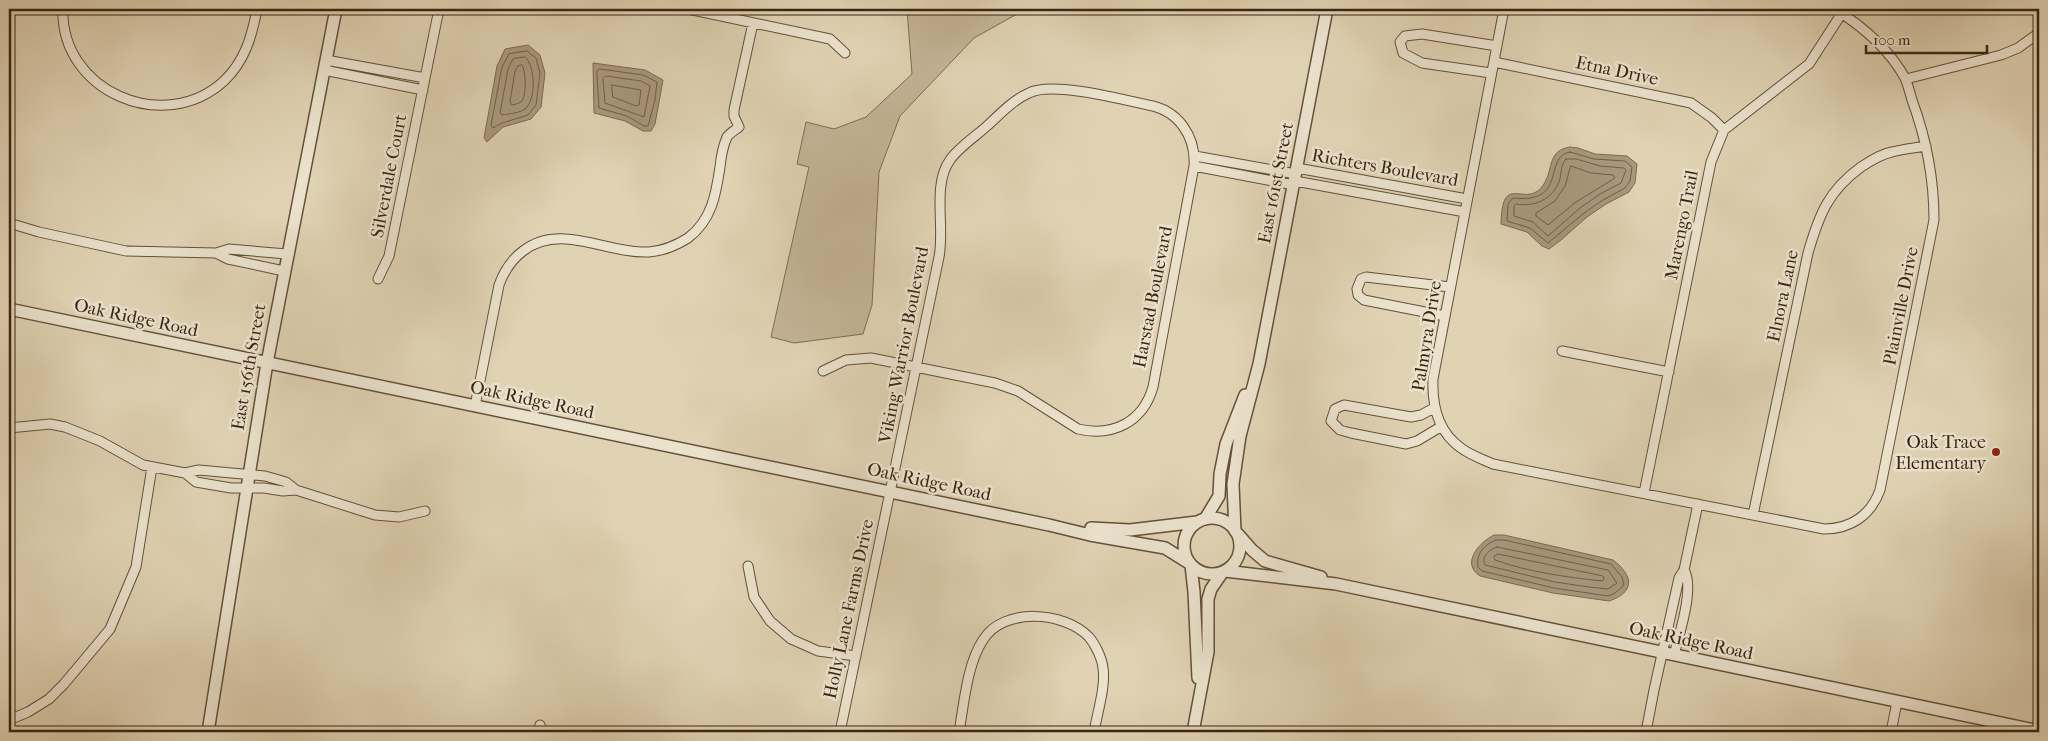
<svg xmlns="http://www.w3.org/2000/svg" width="2048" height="741" font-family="'IM FELL French Canon',serif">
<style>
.green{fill:#c4b598;stroke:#7f6d55}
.water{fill:#a8987d;stroke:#7c6a52}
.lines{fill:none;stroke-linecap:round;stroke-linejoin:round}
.shore{stroke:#715e48;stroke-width:1}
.minor-casing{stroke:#64503a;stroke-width:11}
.tertiary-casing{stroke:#64503a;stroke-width:14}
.minor{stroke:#ebe2ce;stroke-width:9}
.tertiary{stroke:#ebe2ce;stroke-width:11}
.poi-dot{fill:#8f2418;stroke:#ebe2ce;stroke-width:2}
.labels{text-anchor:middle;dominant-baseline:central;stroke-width:5;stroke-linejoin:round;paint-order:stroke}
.street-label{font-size:18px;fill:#3a2512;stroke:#ebe2ce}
.poi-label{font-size:18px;fill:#3a2512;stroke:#ebe2ce;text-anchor:end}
</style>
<rect width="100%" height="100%" fill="#e0d3b4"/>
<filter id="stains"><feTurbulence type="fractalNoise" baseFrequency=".004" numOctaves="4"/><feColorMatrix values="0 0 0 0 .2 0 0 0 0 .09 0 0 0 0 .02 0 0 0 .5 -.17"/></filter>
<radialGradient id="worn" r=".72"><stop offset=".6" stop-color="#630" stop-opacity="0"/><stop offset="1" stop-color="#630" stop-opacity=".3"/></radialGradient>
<path class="green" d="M 907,9 L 1019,9 L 1017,14 L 974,38 L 900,116 L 879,172 L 872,305 L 863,334 L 794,343 L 771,337 L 809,167 L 797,164 L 806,122 L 834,129 L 866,117 L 912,74 Z"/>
<path class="water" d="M 528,45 L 540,55 L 545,73 L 541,107 L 531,119 L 503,127 L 487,142 L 484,138 L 497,66 L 505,49 Z
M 593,63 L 645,70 L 663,80 L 655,124 L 651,131 L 643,131 L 625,121 L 594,113 Z
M 1570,147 L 1578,148 L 1595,154 L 1627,156 L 1637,164 L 1635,183 L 1629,192 L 1606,204 L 1587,217 L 1561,240 L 1549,249 L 1542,246 L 1527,232 L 1501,224 C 1502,172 1523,207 1541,188 C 1555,172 1545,151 1570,147 Z
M 1494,535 L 1504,535 L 1613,560 C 1633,575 1636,592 1609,601 L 1553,593 L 1480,576 C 1460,563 1480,542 1494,535 Z"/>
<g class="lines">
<path class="shore" d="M 527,51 L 536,58 L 540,73 L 536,105 L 528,115 L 502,123 L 493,128 L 491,125 L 502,67 L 509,54 Z
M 525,57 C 536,66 536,101 525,109 C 520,113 508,114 502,115 L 500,113 L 508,69 L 513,59 Z
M 522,65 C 526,71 527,97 521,102 C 519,103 514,105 512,105 L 510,102 L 515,71 L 518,66 Z
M 600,69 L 643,75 L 657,82 L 655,100 L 648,126 L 644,126 L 627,116 L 599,108 L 597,76 L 597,71 Z
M 606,76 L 641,81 L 650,86 L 644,117 L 605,103 L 603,79 Z
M 612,85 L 641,90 L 639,105 L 636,106 L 613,97 Z
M 1570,152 L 1594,159 L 1625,161 L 1632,167 L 1630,181 L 1625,188 L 1603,200 L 1584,213 L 1548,243 L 1530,228 L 1507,221 L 1508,204 L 1513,198 C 1569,204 1542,157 1570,152 Z
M 1566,159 L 1576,159 L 1600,166 L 1624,168 L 1626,170 L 1621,183 L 1600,194 L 1580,208 L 1548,236 L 1533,222 L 1514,216 L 1514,206 L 1516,204 C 1535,207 1551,200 1559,182 C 1562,174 1560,165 1566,159 Z
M 1571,166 L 1591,173 L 1613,175 L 1615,178 L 1576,202 L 1548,225 L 1536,216 L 1536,213 L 1555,201 L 1565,186 Z
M 1496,540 L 1504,540 L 1611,564 L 1622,577 L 1624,585 L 1615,593 L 1608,596 L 1554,588 L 1482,571 L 1478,567 C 1476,553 1484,545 1496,540 Z
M 1497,547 L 1608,570 L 1617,583 L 1608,589 L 1589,587 L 1555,582 L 1485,565 C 1481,556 1489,550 1497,547 Z
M 1498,554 L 1603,576 L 1604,579 L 1602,581 C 1566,577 1528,572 1495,560 L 1494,557 Z"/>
<defs>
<path id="minor" d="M 63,9 C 60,91 164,136 224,81 C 245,61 252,36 257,9
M 688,9 L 830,39 L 845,53
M 1504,9 L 1433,379 C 1432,405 1438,432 1461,448 C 1470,455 1482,459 1493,464 L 1824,529 C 1851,529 1871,515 1880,490 L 1934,220 C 1934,180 1926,138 1912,100 C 1910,93 1908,85 1905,78 C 1889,49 1862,26 1835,9
M 326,60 L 425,78
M 1494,62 L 1691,103 L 1712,118 L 1724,130
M 324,70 L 423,90
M 1491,73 L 1422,63 L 1403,53 L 1400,42 L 1405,36 L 1422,34 L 1497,46
M 1906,79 L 2001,55 L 2018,48 L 2039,33
M 1195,156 L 1296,174
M 1194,166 L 1294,185
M 1297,168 L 1467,199
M 1295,181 L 1465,212
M 9,223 L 39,232 L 126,251 L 216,253 L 229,249 L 287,254
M 216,253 L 228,259 L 284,271
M 378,279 L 389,256 L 439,9
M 1445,316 L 1364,300 L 1358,295 L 1357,289 L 1361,279 L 1366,277 L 1450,287
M 1562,351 L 1669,372
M 823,371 L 846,360 L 871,358 L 995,383 L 1018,391 L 1078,429 C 1113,437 1143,422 1153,387 L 1194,166 C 1196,136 1178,110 1148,105 C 1121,99 1051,81 1029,93 C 1013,100 999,115 987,126 C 976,136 958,148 950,160 C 932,184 945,228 939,257 C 906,415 873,574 840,732
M 475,406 L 499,285 C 504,271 511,260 523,251 C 561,222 606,254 649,252 C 662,251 677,245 688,238 C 712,220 716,194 720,167 C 721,157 723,146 727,137 C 730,133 735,130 739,127 L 734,116 L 734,110 L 753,23
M 1434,408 L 1421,415 L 1411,417 L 1344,405 L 1335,409 L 1331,421 L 1340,430 L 1351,433 L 1406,444 L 1417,441 L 1442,426
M 9,428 L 50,424 L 65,427 L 100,441 L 143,465 L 185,473 L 199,470 L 265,476 L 286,482 L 296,490 L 375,515 L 399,517 L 425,511
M 185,473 L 196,482 L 231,488 L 264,488 L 283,491 L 296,490
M 1644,493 L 1711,162 L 1724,130 L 1809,64 L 1842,13
M 1753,515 L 1808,253 C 1819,215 1828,191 1861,167 C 1870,161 1881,154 1892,152 C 1903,149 1915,148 1926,146
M 748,566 L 754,597 L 770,621 L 791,639 L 818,651 L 856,656
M 1674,655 C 1679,635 1695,587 1684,570
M 9,720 L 28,712 L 49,699 L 64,684 L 110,629 L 136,567 L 152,467
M 540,725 L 542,732
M 959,732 C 964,704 967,664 983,640 C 1003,607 1064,611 1089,637 C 1095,644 1102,658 1103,668 C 1106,686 1097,714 1094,732
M 1646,732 L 1654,690 L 1679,578 L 1684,570 L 1698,504
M 1891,732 L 1897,702"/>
<path id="tertiary" d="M 9,309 L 1049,525 L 1090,535 L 1165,548 L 1189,563
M1184 546a28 28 0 1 1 56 0a28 28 0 1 1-56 0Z
M 1205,519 L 1219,496 L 1220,474 L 1226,444 L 1245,395
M 1091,528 L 1130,530 L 1197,522
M 1235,531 L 1233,484 L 1240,436 L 1259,364 L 1327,9
M 1238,534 L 1252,550 L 1265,561 L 1321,577
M 1191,565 L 1194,592 L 1198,678
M 1225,571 L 1336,584 L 2039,731
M 208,732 L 267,363 L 336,9
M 1193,732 L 1208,652 L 1208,599 L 1211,589 L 1222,573"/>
</defs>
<use href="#minor" class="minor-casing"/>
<use href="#tertiary" class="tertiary-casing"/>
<use href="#minor" class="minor"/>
<use href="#tertiary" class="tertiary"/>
</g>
<circle class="poi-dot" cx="1996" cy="452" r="5"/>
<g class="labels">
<g class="street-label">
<text transform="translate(1617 71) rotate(12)">Etna Drive</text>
<text transform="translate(1385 168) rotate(10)">Richters Boulevard</text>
<text transform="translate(389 176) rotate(-79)">Silverdale Court</text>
<text transform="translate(1276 183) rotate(-79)">East 161st Street</text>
<text transform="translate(1682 225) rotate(-79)">Marengo Trail</text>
<text transform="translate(1783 296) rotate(-78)">Elnora Lane</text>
<text transform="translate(1153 297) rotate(-79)">Harstad Boulevard</text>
<text transform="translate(1901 306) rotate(-79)">Plainville Drive</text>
<text transform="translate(136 318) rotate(12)">Oak Ridge Road</text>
<text transform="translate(1427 336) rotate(-81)">Palmyra Drive</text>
<text transform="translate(904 345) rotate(-79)">Viking Warrior Boulevard</text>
<text transform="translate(249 367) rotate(-80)">East 156th Street</text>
<text transform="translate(532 400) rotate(12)">Oak Ridge Road</text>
<text transform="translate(929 482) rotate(12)">Oak Ridge Road</text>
<text transform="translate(849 609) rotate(-78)">Holly Lane Farms Drive</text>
<text transform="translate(1691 641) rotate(12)">Oak Ridge Road</text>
</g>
<g class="poi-label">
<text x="1986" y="442">Oak Trace<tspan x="1986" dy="21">Elementary</tspan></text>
</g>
</g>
<rect width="2048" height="741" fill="none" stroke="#e0d3b4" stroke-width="30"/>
<rect x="10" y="10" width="2028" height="721" fill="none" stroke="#3a2512" stroke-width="2.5"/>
<rect x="15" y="15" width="2018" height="711" fill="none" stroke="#3a2512"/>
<path d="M1866 45v8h121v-8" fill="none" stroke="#3a2512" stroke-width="2.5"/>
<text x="1873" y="45" font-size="15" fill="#3a2512" stroke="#ebe2ce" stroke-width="4" paint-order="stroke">100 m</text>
<rect width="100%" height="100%" filter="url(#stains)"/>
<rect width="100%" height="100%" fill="url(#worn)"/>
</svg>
